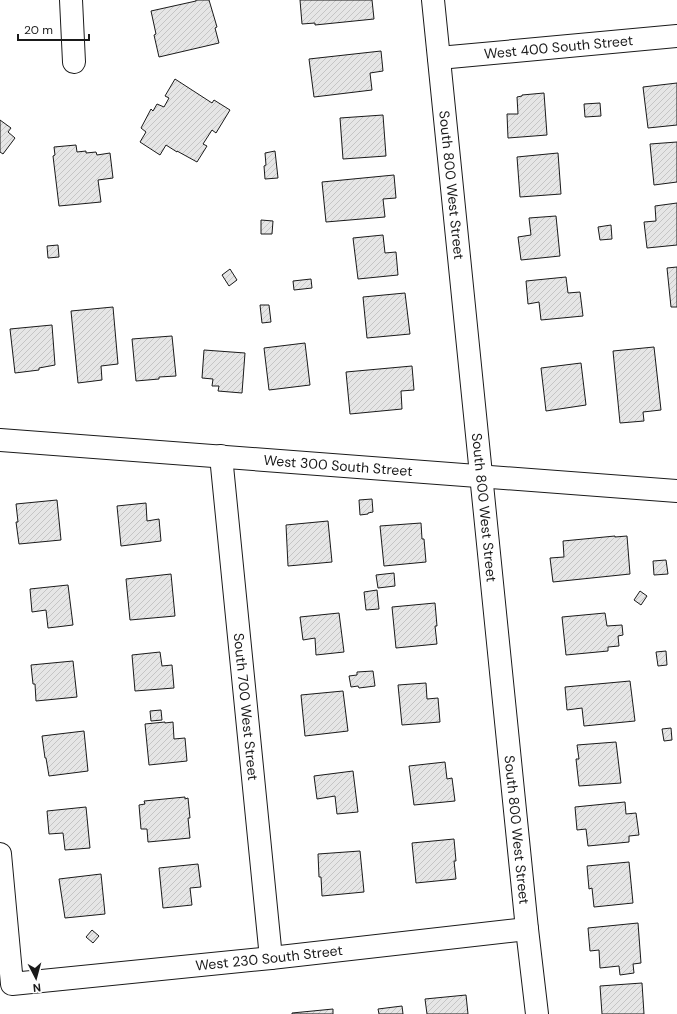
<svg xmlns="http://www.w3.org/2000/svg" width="677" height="1014" font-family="'DM Sans',sans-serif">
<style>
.building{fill:url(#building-hatch);stroke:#1a1a1a}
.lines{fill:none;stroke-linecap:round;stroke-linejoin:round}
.minor-casing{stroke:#1a1a1a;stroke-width:24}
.minor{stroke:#fff;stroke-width:22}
.labels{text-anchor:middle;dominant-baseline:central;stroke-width:3;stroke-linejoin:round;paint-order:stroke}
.street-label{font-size:14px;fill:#1a1a1a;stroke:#fff}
</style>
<defs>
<pattern id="building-hatch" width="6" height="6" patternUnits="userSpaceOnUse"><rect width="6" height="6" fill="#e6e6e6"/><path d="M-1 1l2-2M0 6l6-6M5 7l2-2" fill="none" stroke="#c5c5c5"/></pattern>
</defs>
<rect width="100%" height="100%" fill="#fff"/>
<path class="building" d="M 196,0 L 209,0 L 217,27 L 215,28 L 219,43 L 159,57 L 154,35 L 156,34 L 151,11 L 196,1 Z
M 300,0 L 372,0 L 374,19 L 315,25 L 315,23 L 302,24 Z
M 381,51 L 383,71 L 370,73 L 372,90 L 314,97 L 309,59 Z
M 175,79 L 212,103 L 214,100 L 230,110 L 216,133 L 212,130 L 203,144 L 207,146 L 197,162 L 177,151 L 177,152 L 166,145 L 160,155 L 140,142 L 146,132 L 141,128 L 151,109 L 153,111 L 157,104 L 164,107 L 169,98 L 165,96 Z
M 677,83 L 677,125 L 648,128 L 643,87 Z
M 544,93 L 547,135 L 508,138 L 507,114 L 518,114 L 517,97 L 522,96 L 522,95 Z
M 600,103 L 601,116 L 585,117 L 584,104 Z
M 383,115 L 386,156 L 343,159 L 340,118 Z
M 0,120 L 11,128 L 8,132 L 15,138 L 3,154 L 0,152 Z
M 677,142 L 677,182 L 654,185 L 650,144 Z
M 76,145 L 77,152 L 86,151 L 86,153 L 96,152 L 97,155 L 110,153 L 113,178 L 98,180 L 101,202 L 59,206 L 53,156 L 55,155 L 54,147 Z
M 275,151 L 278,178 L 265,179 L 264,166 L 266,165 L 265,153 Z
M 558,153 L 561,194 L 520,197 L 517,157 Z
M 394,175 L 396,198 L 383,199 L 385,217 L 326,222 L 322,182 Z
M 677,203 L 677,245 L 647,248 L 644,222 L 656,221 L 655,206 Z
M 556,216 L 560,256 L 521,260 L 518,237 L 531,235 L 529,218 Z
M 261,220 L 273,221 L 272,234 L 261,234 Z
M 611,225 L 612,239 L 600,240 L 598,227 Z
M 383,235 L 385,253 L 396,252 L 398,275 L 358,279 L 353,238 Z
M 58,245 L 59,257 L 48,258 L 47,246 Z
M 677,267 L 677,307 L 671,307 L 667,268 Z
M 230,269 L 237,280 L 229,286 L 222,275 Z
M 566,277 L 568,293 L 580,292 L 583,316 L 541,320 L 539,302 L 528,304 L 526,281 Z
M 311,279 L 312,288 L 294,290 L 293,281 Z
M 405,293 L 410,334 L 367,338 L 363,297 Z
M 260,305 L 269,305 L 271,322 L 262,323 Z
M 113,307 L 118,364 L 101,366 L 102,380 L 78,383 L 71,311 Z
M 52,325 L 55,365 L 39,368 L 39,370 L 15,373 L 10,329 Z
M 172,336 L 176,376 L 159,377 L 159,379 L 136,381 L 132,339 Z
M 305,343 L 310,385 L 269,390 L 264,348 Z
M 654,347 L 661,410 L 643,412 L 644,421 L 620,423 L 613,351 Z
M 204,350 L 245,353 L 242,393 L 218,391 L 219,386 L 212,386 L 213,379 L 202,378 Z
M 581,363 L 586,405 L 546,411 L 541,368 Z
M 412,366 L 414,390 L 401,391 L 402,409 L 350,414 L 346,372 Z
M 372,499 L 373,512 L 368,513 L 368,514 L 360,515 L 359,500 Z
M 57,500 L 61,540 L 19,544 L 16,522 L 18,522 L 16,504 Z
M 146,503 L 147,521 L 159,519 L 161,541 L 121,546 L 117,506 Z
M 328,521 L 332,562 L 288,566 L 286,525 Z
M 421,523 L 422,539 L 424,539 L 426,562 L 384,566 L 380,526 Z
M 615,536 L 615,537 L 627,536 L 630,574 L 553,582 L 550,558 L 564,557 L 563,541 Z
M 666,560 L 668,574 L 654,575 L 653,561 Z
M 394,573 L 395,586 L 378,588 L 376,575 Z
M 171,574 L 175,616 L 130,620 L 126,579 Z
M 68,585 L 73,625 L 48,628 L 46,610 L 32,612 L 30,589 Z
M 377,590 L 379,609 L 366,610 L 364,592 Z
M 640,591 L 647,596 L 641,605 L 634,600 Z
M 435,603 L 437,626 L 435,626 L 437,644 L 396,648 L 392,607 Z
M 339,613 L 344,652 L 316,655 L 315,638 L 303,640 L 300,617 Z
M 605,613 L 607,626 L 622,625 L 623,635 L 618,636 L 619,646 L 608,647 L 608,651 L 566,655 L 562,617 Z
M 666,651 L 667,665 L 658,666 L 656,652 Z
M 160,652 L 162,666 L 172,665 L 174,688 L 135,691 L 132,655 Z
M 73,661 L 77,697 L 36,701 L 35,684 L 33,684 L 31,665 Z
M 373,671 L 375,686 L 359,688 L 358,686 L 351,687 L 349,676 L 357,675 L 357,672 Z
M 630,681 L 635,721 L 584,726 L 582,708 L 567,710 L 565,687 Z
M 426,683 L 427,699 L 438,698 L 440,722 L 402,725 L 398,685 Z
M 343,691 L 348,731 L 305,736 L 301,695 Z
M 161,710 L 162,720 L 151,721 L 150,711 Z
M 165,722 L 165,723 L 173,722 L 174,739 L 185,738 L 187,761 L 149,765 L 145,724 Z
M 671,728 L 672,740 L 664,741 L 662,729 Z
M 84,731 L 88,771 L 49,776 L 46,758 L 45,758 L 42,736 Z
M 616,742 L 621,783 L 579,786 L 576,759 L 579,759 L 577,745 Z
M 445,762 L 447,779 L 452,778 L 455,801 L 414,805 L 409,766 Z
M 353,771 L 358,812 L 337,814 L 335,796 L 317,799 L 314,776 Z
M 185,797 L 185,799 L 188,798 L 190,818 L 188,818 L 190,838 L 148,842 L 147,829 L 141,829 L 139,805 L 145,804 L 144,801 Z
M 625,802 L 626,814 L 636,813 L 639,835 L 629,836 L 629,842 L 588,846 L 586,829 L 577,830 L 575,807 Z
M 86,807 L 90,848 L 65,850 L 63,833 L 49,834 L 47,811 Z
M 454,839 L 456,861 L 454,861 L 456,879 L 416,883 L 412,843 Z
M 360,851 L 364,892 L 322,896 L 321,877 L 319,877 L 318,854 Z
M 629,862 L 633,903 L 594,907 L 592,888 L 589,889 L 587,866 Z
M 198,864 L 201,887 L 190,888 L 192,905 L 163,908 L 159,868 Z
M 101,874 L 105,914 L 65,918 L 59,879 Z
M 638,923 L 641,963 L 633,964 L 634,973 L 620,975 L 619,966 L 600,968 L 599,950 L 590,951 L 588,928 Z
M 92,930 L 99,936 L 93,943 L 86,937 Z
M 642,983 L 644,1014 L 602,1014 L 600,986 Z
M 466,995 L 468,1014 L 427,1014 L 425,999 Z
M 402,1006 L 403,1014 L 379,1014 L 378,1009 Z
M 333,1009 L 333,1014 L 292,1014 L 292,1013 Z"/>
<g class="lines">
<defs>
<g id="minor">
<path d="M 71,0 L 74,62"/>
<path id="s1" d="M 433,0 L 527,929 L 537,1014"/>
<path id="s2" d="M 439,58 L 677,36"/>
<path id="s3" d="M 0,440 L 677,491"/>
<path id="s4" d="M 221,456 L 271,958"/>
<path id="s5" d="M 0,854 L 12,984 L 271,958 L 527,929"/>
</g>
</defs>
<use href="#minor" class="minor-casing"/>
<use href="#minor" class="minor"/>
</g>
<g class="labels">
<g class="street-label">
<text stroke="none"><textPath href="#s2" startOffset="120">West 400 South Street</textPath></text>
<text stroke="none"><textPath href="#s1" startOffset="186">South 800 West Street</textPath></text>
<text stroke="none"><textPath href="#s3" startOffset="339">West 300 South Street</textPath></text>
<text stroke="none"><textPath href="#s1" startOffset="510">South 800 West Street</textPath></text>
<text stroke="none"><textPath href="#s4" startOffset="252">South 700 West Street</textPath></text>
<text stroke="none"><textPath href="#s1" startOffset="834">South 800 West Street</textPath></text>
<text stroke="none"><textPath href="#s5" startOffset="389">West 230 South Street</textPath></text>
</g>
</g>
<g transform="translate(36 978) rotate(174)" stroke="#ffffff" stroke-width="3" paint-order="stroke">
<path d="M0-3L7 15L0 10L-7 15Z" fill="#1a1a1a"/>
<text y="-6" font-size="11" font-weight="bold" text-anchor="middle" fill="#1a1a1a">N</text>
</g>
<path d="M18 34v6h71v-6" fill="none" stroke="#1a1a1a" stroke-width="2"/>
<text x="24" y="34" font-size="12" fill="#1a1a1a" stroke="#ffffff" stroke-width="3" paint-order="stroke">20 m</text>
</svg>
